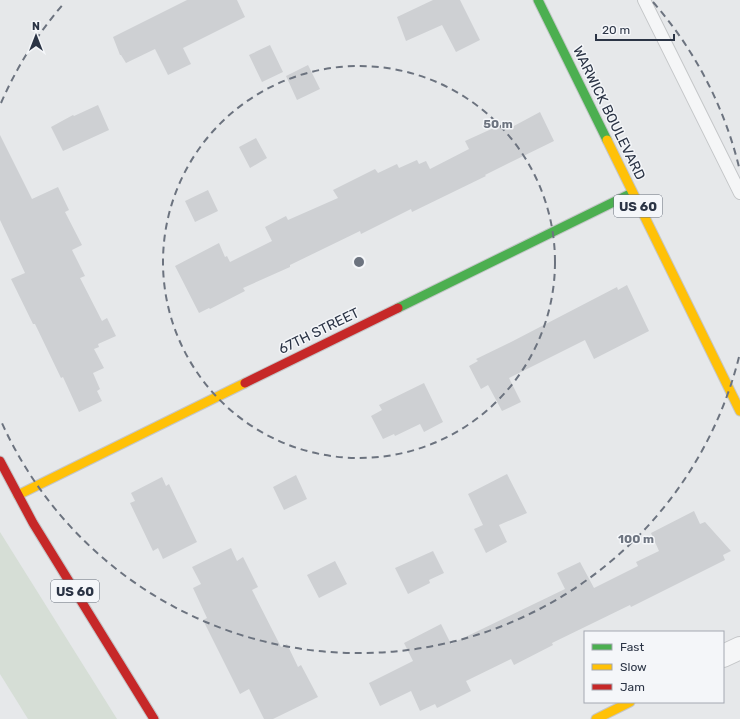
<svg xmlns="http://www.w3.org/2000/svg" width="740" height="719" font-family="Rubik,sans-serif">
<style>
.green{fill:#d6ded6}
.building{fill:#ced0d3}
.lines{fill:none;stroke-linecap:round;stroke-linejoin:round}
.lane-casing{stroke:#c4c6c8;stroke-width:14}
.street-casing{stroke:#c4c6c8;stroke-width:24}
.fast-casing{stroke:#c4c6c8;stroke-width:11}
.slow-casing{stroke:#c4c6c8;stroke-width:11}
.jam-casing{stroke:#c4c6c8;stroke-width:11}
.lane{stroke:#f5f6f7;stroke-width:12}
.street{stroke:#f5f6f7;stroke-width:22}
.fast{stroke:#4caf50;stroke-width:9}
.slow{stroke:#ffc107;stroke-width:9}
.jam{stroke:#c62828;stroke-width:9}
.ring{fill:none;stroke:#6c737f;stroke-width:2;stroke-dasharray:7 5}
.labels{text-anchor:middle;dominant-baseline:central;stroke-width:3;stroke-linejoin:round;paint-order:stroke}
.shield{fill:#f4f6f9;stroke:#676e7b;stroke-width:1}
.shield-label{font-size:13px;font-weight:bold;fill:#2b3445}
.street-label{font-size:14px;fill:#2b3445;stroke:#f4f6f9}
.centre{fill:#6c737f;stroke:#f4f6f9;stroke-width:2}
.ring-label{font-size:12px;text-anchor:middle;font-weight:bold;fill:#6c737f;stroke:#f4f6f9;stroke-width:3;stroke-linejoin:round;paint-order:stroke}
</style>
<rect width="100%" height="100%" fill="#e6e8ea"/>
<path class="green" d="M 0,532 L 117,719 L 28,719 L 0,674 Z"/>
<path class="building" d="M 187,0 L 237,0 L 245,17 L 183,48 L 191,64 L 168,75 L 155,49 L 126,63 L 121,55 L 120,55 L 113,37 Z
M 433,0 L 460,0 L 480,40 L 456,52 L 442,25 L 406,41 L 397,17 Z
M 270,45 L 283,72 L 262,82 L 249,55 Z
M 308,65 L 320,89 L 297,100 L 286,76 Z
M 98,105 L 109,130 L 63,151 L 51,127 L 73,115 L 74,116 Z
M 540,112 L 554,141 L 503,166 L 485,175 L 486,176 L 412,212 L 411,209 L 361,234 L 360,231 L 290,265 L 290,267 L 243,288 L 245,291 L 210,309 L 209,308 L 199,313 L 175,266 L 219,243 L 225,257 L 227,256 L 230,262 L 272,241 L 265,227 L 286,216 L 288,220 L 338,198 L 333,190 L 375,169 L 378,173 L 397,164 L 399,168 L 417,160 L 419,164 L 426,161 L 430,169 L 469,149 L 465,141 L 509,121 L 512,127 Z
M 0,135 L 32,199 L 58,187 L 69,210 L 65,212 L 82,245 L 72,250 L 85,276 L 80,278 L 102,321 L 107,318 L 116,336 L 98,344 L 99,347 L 94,349 L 104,368 L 93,373 L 100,389 L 97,391 L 102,401 L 79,412 L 63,377 L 61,378 L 35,324 L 33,324 L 11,279 L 25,273 L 0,220 Z
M 256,138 L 267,158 L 250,168 L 239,147 Z
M 208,190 L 218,211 L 195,222 L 185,201 Z
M 627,285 L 649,331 L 594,359 L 585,340 L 509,378 L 521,402 L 502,411 L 488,385 L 481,389 L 469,366 L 478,361 L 476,359 L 513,341 L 617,287 L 618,290 Z
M 424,383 L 443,422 L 424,432 L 420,424 L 395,436 L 394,434 L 383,439 L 371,416 L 382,410 L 379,405 Z
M 507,474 L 527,513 L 499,525 L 507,542 L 486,553 L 474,529 L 483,525 L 468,494 Z
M 296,475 L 307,499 L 284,510 L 273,487 Z
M 162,477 L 166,486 L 169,484 L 197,542 L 163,559 L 158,548 L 153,551 L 130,503 L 135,501 L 131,493 Z
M 694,511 L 700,524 L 705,522 L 731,551 L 723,555 L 725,560 L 631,607 L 630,605 L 552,643 L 553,645 L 514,665 L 511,659 L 466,681 L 471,691 L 437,708 L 435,704 L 420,711 L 411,691 L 380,706 L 369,683 L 413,661 L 404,643 L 441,624 L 451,644 L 565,589 L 557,573 L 580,562 L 594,588 L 638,566 L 636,562 L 659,551 L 651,533 Z
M 231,548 L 237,561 L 243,557 L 258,587 L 252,590 L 281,647 L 287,644 L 298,667 L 301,665 L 318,697 L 273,719 L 264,719 L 249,689 L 240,694 L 203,620 L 207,618 L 193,588 L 201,584 L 192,567 Z
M 433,551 L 444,573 L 429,580 L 430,583 L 408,594 L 395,568 Z
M 335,561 L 347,584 L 319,598 L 307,575 Z"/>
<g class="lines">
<defs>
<path id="lane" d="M 644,0 L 740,193"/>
<path id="street" d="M 723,656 L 740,648"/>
<path id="fast" d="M 538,0 L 607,140
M 398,308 L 632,193"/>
<path id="slow" d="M 607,140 L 740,411
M 18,495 L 245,383
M 596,719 L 630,702"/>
<path id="jam" d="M 245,383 L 398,308
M 0,461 L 33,523 L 154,719"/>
</defs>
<use href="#lane" class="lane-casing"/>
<use href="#street" class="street-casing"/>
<use href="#fast" class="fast-casing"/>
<use href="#slow" class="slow-casing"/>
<use href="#jam" class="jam-casing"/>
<use href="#lane" class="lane"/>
<use href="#street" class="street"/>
<use href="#fast" class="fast"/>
<use href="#slow" class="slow"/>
<use href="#jam" class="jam"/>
</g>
<g class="ring">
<circle cx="359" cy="262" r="196"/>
<path d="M739 357A392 392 0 0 1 1 421M1 103A392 392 0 0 1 65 2M653 2A392 392 0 0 1 739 167"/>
</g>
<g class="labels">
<g class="shield">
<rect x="614" y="195" width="48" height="22" rx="3"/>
<rect x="51" y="580" width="48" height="22" rx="3"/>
</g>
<g class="shield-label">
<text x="638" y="206">US 60</text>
<text x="75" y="591">US 60</text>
</g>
<g class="street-label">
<text transform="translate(609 113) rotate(64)">WARWICK BOULEVARD</text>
<text transform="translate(319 331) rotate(-26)">67TH STREET</text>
</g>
</g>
<circle cx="359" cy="262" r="6" class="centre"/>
<g class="ring-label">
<text x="498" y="128">50 m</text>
<text x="636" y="543">100 m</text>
</g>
<rect x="584" y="631" width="140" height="72" fill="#f4f6f9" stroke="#a4a8b1"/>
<rect x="592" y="644" width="20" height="6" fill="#4caf50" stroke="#a4a8b1"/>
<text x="620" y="651" font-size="12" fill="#2b3445">Fast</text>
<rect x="592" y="664" width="20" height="6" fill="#ffc107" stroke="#a4a8b1"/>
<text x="620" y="671" font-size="12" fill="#2b3445">Slow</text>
<rect x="592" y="684" width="20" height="6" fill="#c62828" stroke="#a4a8b1"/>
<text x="620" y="691" font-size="12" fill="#2b3445">Jam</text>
<g transform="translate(36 36)" stroke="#f4f6f9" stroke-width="3" paint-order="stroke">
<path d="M0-3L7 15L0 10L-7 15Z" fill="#2b3445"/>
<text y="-6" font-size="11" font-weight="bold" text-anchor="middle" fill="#2b3445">N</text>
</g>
<path d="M596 34v6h78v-6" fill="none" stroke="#2b3445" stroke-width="2"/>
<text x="602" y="34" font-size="12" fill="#2b3445" stroke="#f4f6f9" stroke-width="3" paint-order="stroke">20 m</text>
</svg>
